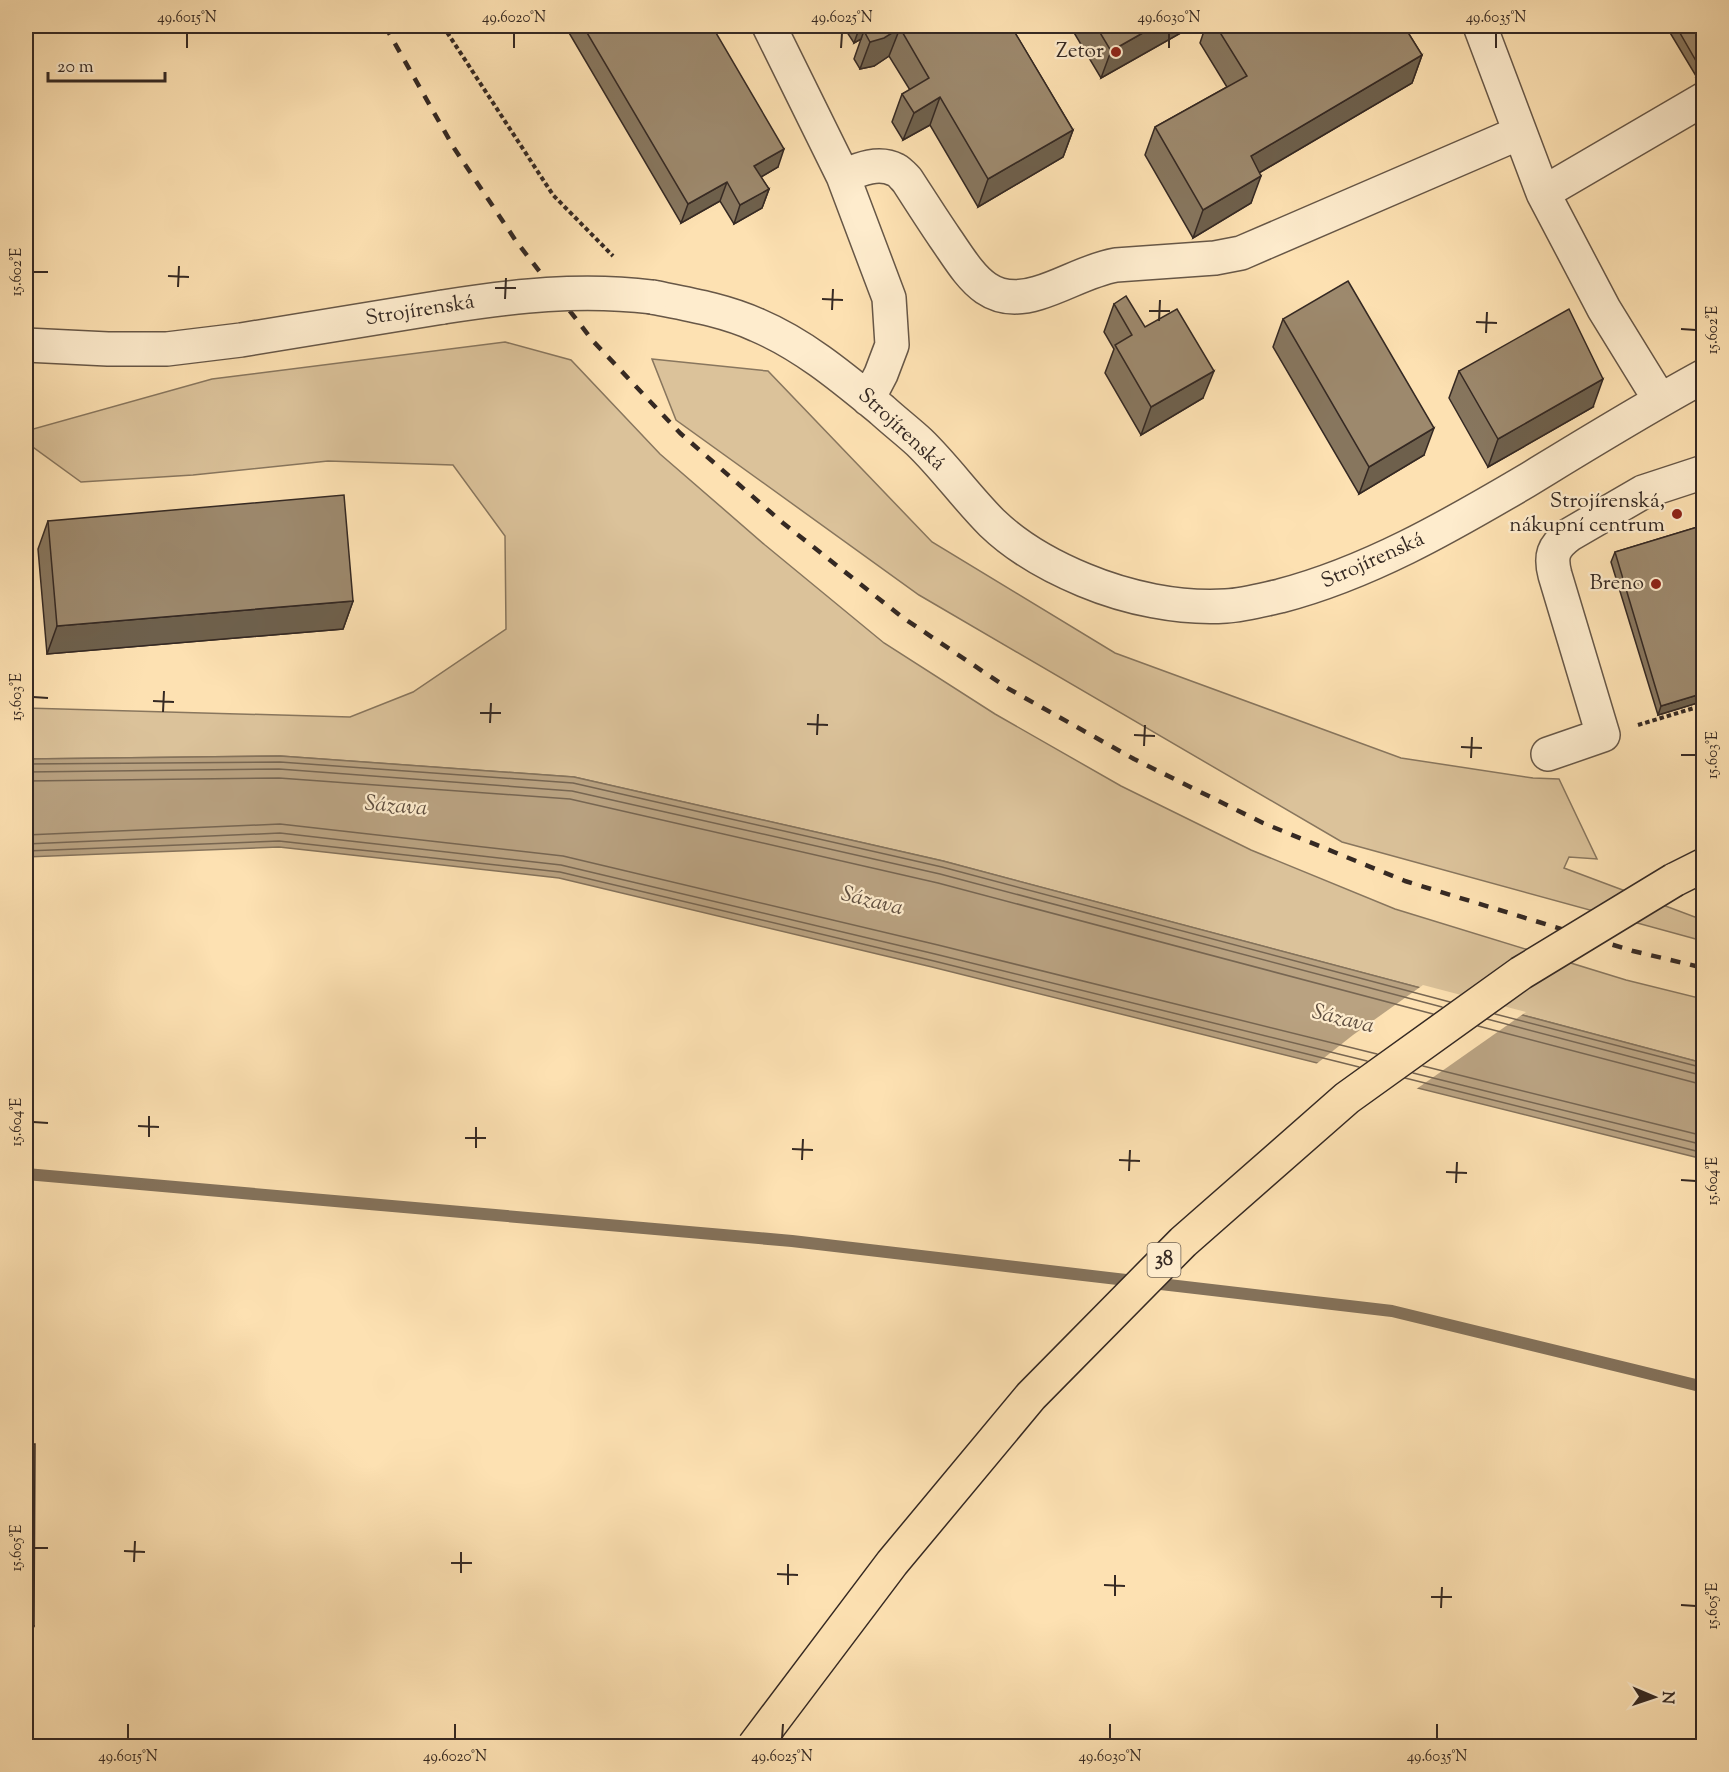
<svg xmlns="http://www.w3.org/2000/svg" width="1729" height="1772" font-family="'Sorts Mill Goudy',serif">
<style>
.green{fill:#dbc29a;stroke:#88765e;stroke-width:1.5}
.water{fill:#b9a281;stroke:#84725b;stroke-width:1.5}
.pier{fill:#fde1b2}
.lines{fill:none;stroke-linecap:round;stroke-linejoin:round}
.shore{stroke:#776652;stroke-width:1.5}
.stream{stroke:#84725b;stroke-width:12}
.minor-casing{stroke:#675747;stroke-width:36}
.major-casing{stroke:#352923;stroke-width:36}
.path{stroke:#352923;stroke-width:4;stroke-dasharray:4.5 3;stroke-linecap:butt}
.minor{stroke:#feeccd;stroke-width:33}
.major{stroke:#fde1b2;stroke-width:33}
.rail{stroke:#352923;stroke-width:4.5;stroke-dasharray:10 10;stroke-linecap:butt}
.minor-bridge-casing{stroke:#675747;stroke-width:36;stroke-linecap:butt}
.major-bridge-casing{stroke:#352923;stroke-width:36;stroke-linecap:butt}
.minor-bridge{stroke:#feeccd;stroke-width:33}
.major-bridge{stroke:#fde1b2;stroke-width:33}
.wall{fill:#87765e;stroke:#352923;stroke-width:1.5}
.shaded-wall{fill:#6e604c;stroke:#352923;stroke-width:1.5}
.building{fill:#9d896d;stroke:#352923;stroke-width:1.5}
.ticks{fill:none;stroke:#352923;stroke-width:2}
.poi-dot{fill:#8f2418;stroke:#feeccd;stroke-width:2}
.labels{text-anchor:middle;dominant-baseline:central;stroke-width:4.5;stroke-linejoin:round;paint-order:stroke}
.shield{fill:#feeccd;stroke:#716456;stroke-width:1.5}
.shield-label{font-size:20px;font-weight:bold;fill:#352923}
.poi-label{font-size:21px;fill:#352923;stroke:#feeccd;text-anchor:end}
.street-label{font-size:21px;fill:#352923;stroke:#feeccd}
.water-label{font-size:22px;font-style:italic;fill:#5d4d3f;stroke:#feeccd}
.neatline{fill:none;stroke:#352923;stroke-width:2}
.ticks-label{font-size:15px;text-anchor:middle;fill:#352923}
</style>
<rect width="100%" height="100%" fill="#fde1b2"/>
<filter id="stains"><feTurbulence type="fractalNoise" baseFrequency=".00333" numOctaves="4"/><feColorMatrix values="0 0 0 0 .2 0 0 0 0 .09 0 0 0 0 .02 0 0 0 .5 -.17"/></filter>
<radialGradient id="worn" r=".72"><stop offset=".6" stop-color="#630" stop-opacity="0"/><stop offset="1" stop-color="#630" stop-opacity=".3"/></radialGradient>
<path class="green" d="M 505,342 L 571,360 L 660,454 L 765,545 L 884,643 L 995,714 L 1121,786 L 1251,850 L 1395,909 L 1626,980 L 1703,999 L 1703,1063 L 943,861 L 574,777 L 280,756 L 26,759 L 26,708 L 350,717 L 413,692 L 506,629 L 505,536 L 453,465 L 328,461 L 193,475 L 81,482 L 26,442 L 26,431 L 212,379 Z
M 652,359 L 768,371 L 932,542 L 1115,653 L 1401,758 L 1533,778 L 1559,779 L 1597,859 L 1569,857 L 1564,868 L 1703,920 L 1703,941 L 1342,842 L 919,595 L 676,420 Z"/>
<path class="water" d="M 280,756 L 574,777 L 943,861 L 1703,1063 L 1703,1159 L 932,967 L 559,878 L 279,847 L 26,857 L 26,759 Z"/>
<path class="pier" d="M 1423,985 L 1526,1012 L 1415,1090 L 1315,1065 L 1353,1035 Z"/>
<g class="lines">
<path class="shore" d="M 26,764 L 280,762 L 573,783 L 942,867 L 1450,1002
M 26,772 L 279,769 L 572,791 L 940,874 L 1442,1007
M 26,781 L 279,778 L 570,799 L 938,883 L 1433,1014
M 26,835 L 280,824 L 563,856 L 938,945 L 1377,1054
M 26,844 L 280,833 L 561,865 L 935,954 L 1367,1061
M 26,851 L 279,841 L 560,872 L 934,961 L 1359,1067
M 1495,1014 L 1704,1068
M 1487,1019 L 1704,1076
M 1478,1026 L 1704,1085
M 1423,1066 L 1704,1136
M 1413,1073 L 1704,1145
M 1405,1078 L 1704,1153"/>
<path class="stream" d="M 26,1174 L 792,1241 L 1392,1311 L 1704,1387"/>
<defs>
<path id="minor" d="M 769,26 L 843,176 L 889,298 L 892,345 L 881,374 L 868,399
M 1480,26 L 1543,193 L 1604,309 L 1660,400
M 843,176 C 860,169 879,161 896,170 C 900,172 904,177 907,180 C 920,200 932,219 945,238 C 970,274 987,309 1038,293 C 1065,285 1088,270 1116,265 L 1215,258 L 1241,253 L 1519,133
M 1543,193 L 1704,99
M 652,297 C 687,304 724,310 757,325 C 804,345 843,378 882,410 C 894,421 907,431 919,442 C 945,467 966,497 992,523 C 1019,549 1050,566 1084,580 C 1127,598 1179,609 1226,606 C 1244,605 1262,600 1280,596 C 1368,573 1448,527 1526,481 C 1585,445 1643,409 1704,376
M 26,345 L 108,349 L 167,349 L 241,340 L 443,307
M 1548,754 L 1603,735 L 1555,575 C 1550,556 1553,547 1569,535 L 1643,492 L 1704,472"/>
<path id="major" d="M 1674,880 L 1704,865"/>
</defs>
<use href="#minor" class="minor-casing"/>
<use href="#major" class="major-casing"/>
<path class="path" d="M 443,26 L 553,195 L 613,256
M 1638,725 L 1704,705"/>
<use href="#minor" class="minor"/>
<use href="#major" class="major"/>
<path class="rail" d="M 385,26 L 454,148 L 516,241 L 593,341 L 680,433 L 783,523 L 902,617 L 1009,689 L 1134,759 L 1263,823 L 1405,881 L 1633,951 L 1704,968"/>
<defs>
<path id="minor-bridge" d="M 443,307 C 514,296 580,288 652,297"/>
<path id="major-bridge" d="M 754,1746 L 892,1563 L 1031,1396 L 1183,1242 L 1347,1098 L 1521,973 L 1674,880"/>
</defs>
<use href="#minor-bridge" class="minor-bridge-casing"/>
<use href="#major-bridge" class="major-bridge-casing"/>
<use href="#minor-bridge" class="minor-bridge"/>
<use href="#major-bridge" class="major-bridge"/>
</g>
<path class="wall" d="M 565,26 L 712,26 L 778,167 L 761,177 L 769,189 L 762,208 L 734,224 L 720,201 L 681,223 Z
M 843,26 L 1011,26 L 1073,130 L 1063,157 L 978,207 L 930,125 L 903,140 L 892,122 L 902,94 L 910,90 L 889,56 L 874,66 L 860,69 L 854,59 L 861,39 L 854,43 Z
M 1070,26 L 1193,26 L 1101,78 Z
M 1200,26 L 1404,26 L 1422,55 L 1412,83 L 1259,173 L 1251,203 L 1193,238 L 1145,155 L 1155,127 L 1227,87 L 1200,43 L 1204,31 Z
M 1666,26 L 1704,26 L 1704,71 L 1696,76 Z
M 1114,304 L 1145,327 L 1203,398 L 1141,435 L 1105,373 L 1114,349 L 1104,332 Z
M 1283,319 L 1424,455 L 1359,494 L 1273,347 Z
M 1459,371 L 1593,407 L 1488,467 L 1449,398 Z
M 48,521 L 353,601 L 343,629 L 47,654 L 38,549 Z
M 1704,525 L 1704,701 L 1658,715 L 1611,562 L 1615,552 Z"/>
<path class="shaded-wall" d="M 860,26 L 870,26 L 864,31 L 861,39 L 854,43 Z
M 1155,26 L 1193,26 L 1101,78 L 1111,51 Z
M 900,28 L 889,56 L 874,66 L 860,69 L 870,42 Z
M 1422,55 L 1412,83 L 1240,184 L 1251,156 Z
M 1704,64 L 1704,71 L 1696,76 L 1699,66 Z
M 940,97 L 930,125 L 903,140 L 914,113 Z
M 1073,130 L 1063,157 L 978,207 L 988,179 Z
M 784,149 L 778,167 L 747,185 L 754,166 Z
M 1261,176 L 1251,203 L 1193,238 L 1203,210 Z
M 727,182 L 720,201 L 681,223 L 688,204 Z
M 769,189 L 762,208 L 734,224 L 740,205 Z
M 1214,371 L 1203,398 L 1141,435 L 1151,407 Z
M 1603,379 L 1593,407 L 1488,467 L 1498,439 Z
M 1434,428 L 1424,455 L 1359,494 L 1369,467 Z
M 353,601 L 343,629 L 47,654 L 57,626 Z
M 1704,693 L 1704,701 L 1658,715 L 1661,706 Z
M 26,1626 L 34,1626 L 26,1649 Z"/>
<path class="building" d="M 583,26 L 712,26 L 784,149 L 754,166 L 769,189 L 740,205 L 727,182 L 688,204 Z
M 870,26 L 1011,26 L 1073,130 L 988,179 L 940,97 L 914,113 L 902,94 L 929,78 L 900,28 L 884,38 L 870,42 L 864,31 Z
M 1096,26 L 1155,26 L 1111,51 Z
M 1216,26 L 1404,26 L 1422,55 L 1251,156 L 1261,176 L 1203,210 L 1155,127 L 1247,76 Z
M 1676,26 L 1704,26 L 1704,64 L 1699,66 Z
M 1348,281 L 1434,428 L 1369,467 L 1283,319 Z
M 1126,296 L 1145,327 L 1177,309 L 1214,371 L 1151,407 L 1115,345 L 1132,335 L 1114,304 Z
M 1569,309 L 1603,379 L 1498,439 L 1459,371 Z
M 344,495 L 353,601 L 57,626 L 48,521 Z
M 1704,525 L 1704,693 L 1661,706 L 1615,552 Z
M 26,1444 L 35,1444 L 34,1626 L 26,1626 Z"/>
<path class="ticks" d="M 187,48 L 187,33M 514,48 L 514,33M 841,48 L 842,33M 1169,48 L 1169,33M 1496,48 L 1496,33M 33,272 L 48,272M 168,276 L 189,277M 178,287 L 179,266M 495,288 L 516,288M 505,299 L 506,278M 822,299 L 843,300M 832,310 L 833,289M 1149,311 L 1170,311M 1159,321 L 1160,300M 1476,322 L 1497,323M 1681,329 L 1696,330M 1486,333 L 1487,312M 33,697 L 48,698M 153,701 L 174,702M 163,712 L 164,691M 480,713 L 501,713M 490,723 L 491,703M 807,724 L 828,725M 817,735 L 818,714M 1134,735 L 1155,736M 1144,746 L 1145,725M 1461,747 L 1482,748M 1681,755 L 1696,755M 1471,758 L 1472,737M 33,1122 L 48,1123M 138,1126 L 159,1127M 149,1137 L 149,1116M 465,1138 L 486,1138M 476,1148 L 476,1127M 792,1149 L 813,1150M 802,1160 L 803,1139M 1119,1160 L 1140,1161M 1129,1171 L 1130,1150M 1446,1172 L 1467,1173M 1681,1180 L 1696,1181M 1456,1183 L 1457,1162M 33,1548 L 48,1548M 124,1551 L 145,1552M 134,1562 L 135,1541M 451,1563 L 472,1563M 461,1573 L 461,1552M 777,1574 L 798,1575M 788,1585 L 788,1564M 1104,1585 L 1125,1586M 1115,1596 L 1115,1575M 1431,1597 L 1452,1597M 1681,1605 L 1696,1606M 1441,1608 L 1442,1587M 128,1739 L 128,1724M 455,1739 L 455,1724M 782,1739 L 783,1724M 1110,1739 L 1110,1724M 1437,1739 L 1437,1724"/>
<g class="poi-dot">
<circle cx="1116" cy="52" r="6"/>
<circle cx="1677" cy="514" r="6"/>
<circle cx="1656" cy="584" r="6"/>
</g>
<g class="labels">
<rect class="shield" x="1147.5" y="1243" width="33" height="34" rx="4.5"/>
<g class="shield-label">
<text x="1164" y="1260">38</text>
</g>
<g class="poi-label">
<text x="1104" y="52">Zetor</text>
<text x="1665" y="502">Strojírenská,<tspan x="1665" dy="24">nákupní centrum</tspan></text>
<text x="1644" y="584">Breno</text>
</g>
<g class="street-label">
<text transform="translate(420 311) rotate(-9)">Strojírenská</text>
<text transform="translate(901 430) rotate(43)">Strojírenská</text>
<text transform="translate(1373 561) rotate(-24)">Strojírenská</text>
</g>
<g class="water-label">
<text transform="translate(396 807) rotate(5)">Sázava</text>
<text transform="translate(872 902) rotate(14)">Sázava</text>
<text transform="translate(1343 1020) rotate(14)">Sázava</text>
</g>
</g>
<rect width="1729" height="1772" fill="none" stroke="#fde1b2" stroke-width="66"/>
<g transform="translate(1654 1697) rotate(92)" stroke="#feeccd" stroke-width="4.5" paint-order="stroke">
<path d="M0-4.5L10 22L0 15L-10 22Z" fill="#352923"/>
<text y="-9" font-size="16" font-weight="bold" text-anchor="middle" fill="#352923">N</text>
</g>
<path d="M48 72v9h117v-9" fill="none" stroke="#352923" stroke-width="3"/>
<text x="57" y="72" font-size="18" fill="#352923" stroke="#feeccd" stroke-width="4.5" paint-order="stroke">20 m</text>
<rect x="33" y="33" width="1663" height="1706" class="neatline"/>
<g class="ticks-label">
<text x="187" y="22">49.6015°N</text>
<text x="514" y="22">49.6020°N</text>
<text x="842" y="22">49.6025°N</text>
<text x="1169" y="22">49.6030°N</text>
<text x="1496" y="22">49.6035°N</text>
<text transform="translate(16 272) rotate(-90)" y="5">15.602°E</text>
<text transform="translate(1712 330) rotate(-90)" y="5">15.602°E</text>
<text transform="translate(16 697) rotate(-90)" y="5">15.603°E</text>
<text transform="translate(1712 755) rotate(-90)" y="5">15.603°E</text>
<text transform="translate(16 1122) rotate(-90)" y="5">15.604°E</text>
<text transform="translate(1712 1181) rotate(-90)" y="5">15.604°E</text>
<text transform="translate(16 1548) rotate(-90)" y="5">15.605°E</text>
<text transform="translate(1712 1606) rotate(-90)" y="5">15.605°E</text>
<text x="128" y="1761">49.6015°N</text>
<text x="455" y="1761">49.6020°N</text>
<text x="782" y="1761">49.6025°N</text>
<text x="1110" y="1761">49.6030°N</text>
<text x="1437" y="1761">49.6035°N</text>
</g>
<rect width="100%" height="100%" filter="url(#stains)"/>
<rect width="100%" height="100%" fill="url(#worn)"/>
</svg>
